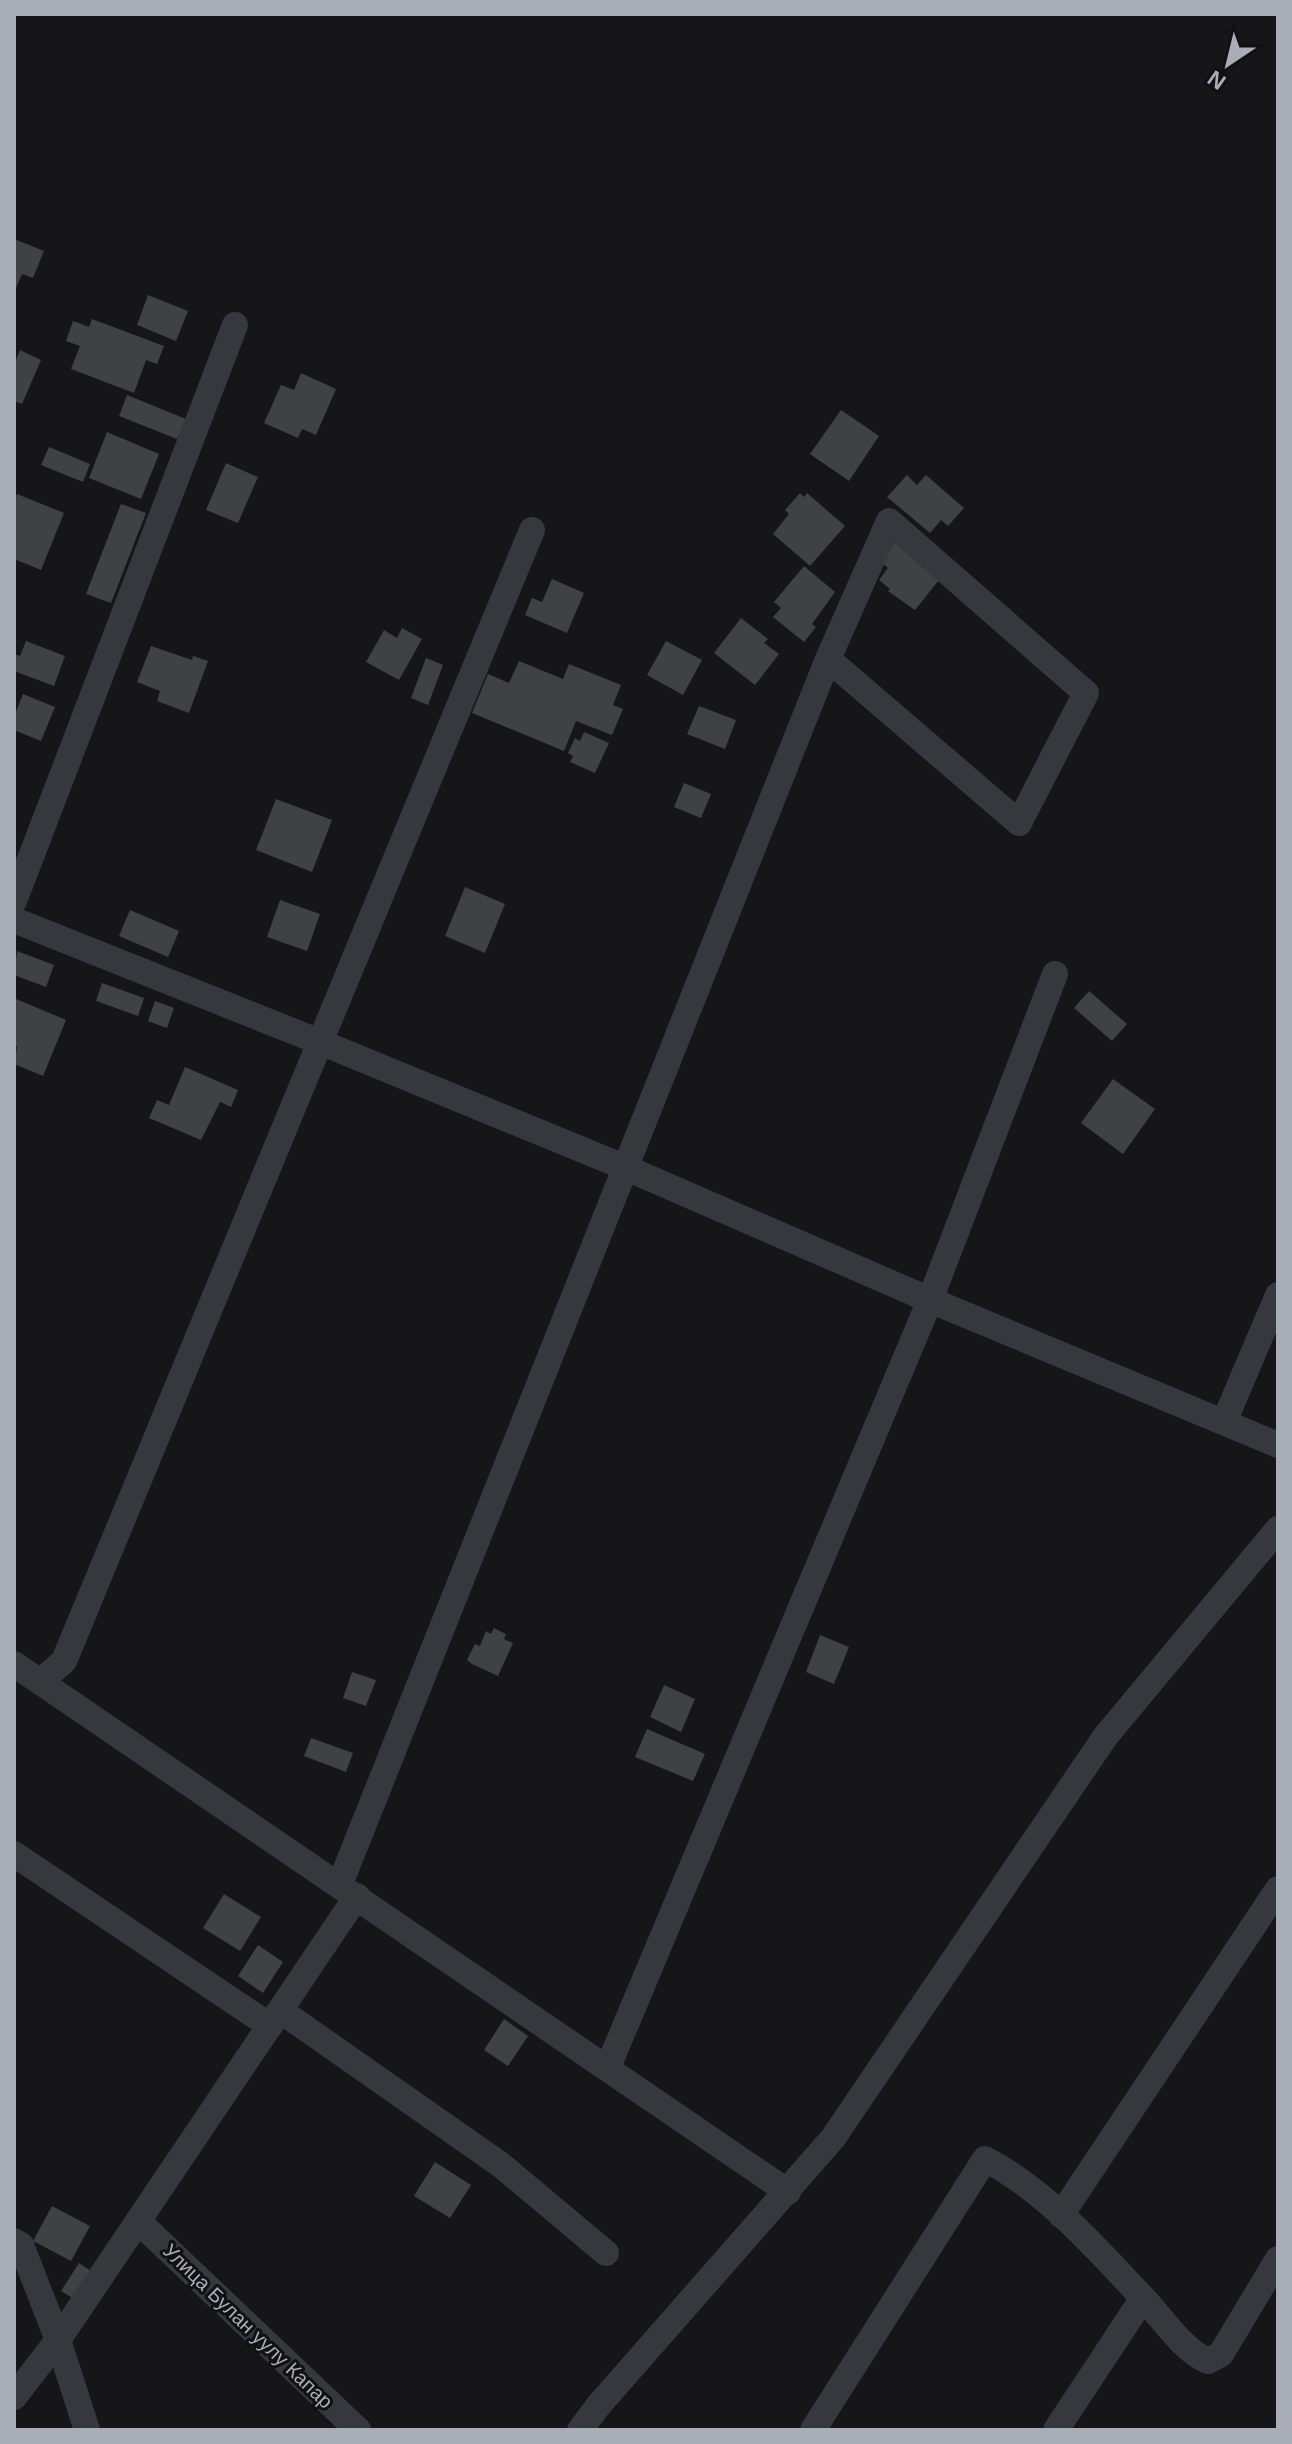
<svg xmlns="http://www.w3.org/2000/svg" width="1292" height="2444" font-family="Arial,sans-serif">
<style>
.building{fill:#404145}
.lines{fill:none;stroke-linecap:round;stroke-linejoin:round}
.minor{stroke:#37383d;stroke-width:26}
.labels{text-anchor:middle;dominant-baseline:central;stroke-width:6;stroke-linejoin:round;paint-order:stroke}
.street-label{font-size:20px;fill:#a8adb8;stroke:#111113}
</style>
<rect width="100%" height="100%" fill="#161618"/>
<path class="building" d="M 14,239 L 44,251 L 33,278 L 22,274 L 14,293 Z
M 148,295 L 188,311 L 176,341 L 137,325 Z
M 92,319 L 164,346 L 157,364 L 146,360 L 134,393 L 71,369 L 80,346 L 66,341 L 73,321 L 89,327 Z
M 20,350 L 41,360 L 22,404 L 14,401 L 14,365 Z
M 301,373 L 336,389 L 316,435 L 302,429 L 298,438 L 264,423 L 281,385 L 294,390 Z
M 127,395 L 186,419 L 177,439 L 119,416 Z
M 841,410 L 879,436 L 849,481 L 810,454 Z
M 107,432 L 159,454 L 141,499 L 89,478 Z
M 49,447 L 90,464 L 83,482 L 41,465 Z
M 226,463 L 258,477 L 238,523 L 206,510 Z
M 907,475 L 917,485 L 926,475 L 964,508 L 948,526 L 941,520 L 930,533 L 887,497 Z
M 800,493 L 804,497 L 807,493 L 845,526 L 810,566 L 773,534 L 789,514 L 785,510 Z
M 17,494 L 64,513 L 41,570 L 14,559 L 14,502 Z
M 121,504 L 146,513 L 111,603 L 86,594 Z
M 896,541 L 939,580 L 915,610 L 888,591 L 890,589 L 879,580 L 888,568 L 880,561 Z
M 804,566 L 835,592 L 812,624 L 816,627 L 804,642 L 773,617 L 781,608 L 774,602 Z
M 552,579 L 584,593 L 567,633 L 525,615 L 532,598 L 542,602 Z
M 741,618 L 768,639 L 764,643 L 779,654 L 755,685 L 714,653 Z
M 402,628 L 422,639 L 399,680 L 366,662 L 384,630 L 397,638 Z
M 26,641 L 65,656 L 54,686 L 14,671 L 14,654 L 20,656 Z
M 666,641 L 702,660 L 683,695 L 647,675 Z
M 151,646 L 192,660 L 193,656 L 208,661 L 189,713 L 157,701 L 160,691 L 137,682 Z
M 426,658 L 443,665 L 428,705 L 411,698 Z
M 519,661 L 563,679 L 569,664 L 621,685 L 613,705 L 623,709 L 612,735 L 576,721 L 564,751 L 472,713 L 488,674 L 509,683 Z
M 23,694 L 55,707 L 41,741 L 14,730 L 14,717 Z
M 699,706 L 736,720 L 725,749 L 687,734 Z
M 584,732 L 609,743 L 595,773 L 570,762 L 573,756 L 568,753 L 575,738 L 580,741 Z
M 684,783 L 711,794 L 701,818 L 674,807 Z
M 276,799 L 332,820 L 312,872 L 256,850 Z
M 465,887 L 505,904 L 485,953 L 445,936 Z
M 280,900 L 320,914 L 307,951 L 267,937 Z
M 130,910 L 179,931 L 168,957 L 119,936 Z
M 17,951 L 54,965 L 46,987 L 14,975 Z
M 102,983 L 144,998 L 138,1016 L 96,1001 Z
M 1089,991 L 1127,1024 L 1112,1041 L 1074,1008 Z
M 16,999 L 66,1020 L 43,1076 L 14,1064 L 17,1047 L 14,1045 Z
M 155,1001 L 174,1008 L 167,1028 L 148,1021 Z
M 185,1067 L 238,1090 L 231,1107 L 220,1102 L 201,1140 L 149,1118 L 157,1100 L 169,1105 Z
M 1113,1079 L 1155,1109 L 1123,1154 L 1081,1123 Z
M 494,1628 L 506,1634 L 504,1639 L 513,1643 L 498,1676 L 472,1664 L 467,1660 L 475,1644 L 480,1646 L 486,1631 L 491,1634 Z
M 820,1635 L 849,1647 L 834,1684 L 806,1672 Z
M 352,1672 L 376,1680 L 366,1706 L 343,1698 Z
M 664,1685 L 695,1699 L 681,1732 L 650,1717 Z
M 647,1729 L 705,1754 L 693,1781 L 635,1757 Z
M 311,1738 L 353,1753 L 346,1772 L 304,1756 Z
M 224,1894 L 261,1917 L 240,1951 L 203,1928 Z
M 258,1945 L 283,1962 L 263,1993 L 238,1976 Z
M 504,2019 L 528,2036 L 508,2066 L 484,2050 Z
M 435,2162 L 471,2185 L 450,2218 L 414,2196 Z
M 52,2206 L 90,2226 L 71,2261 L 33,2241 Z
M 79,2263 L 97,2275 L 79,2302 L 61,2291 Z"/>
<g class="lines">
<path class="minor" d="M 14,901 L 235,325
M 14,920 L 320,1042 L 624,1167 L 930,1300 L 1278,1445
M 1224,1422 L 1278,1295
M 14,1664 L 788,2192
M 40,1682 L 64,1661 L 532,530
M 14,1854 L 270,2026
M 340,1884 L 828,659 L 889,521 L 1086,693 L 1019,823 L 828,659
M 281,2011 L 501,2165 L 606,2253
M 608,2067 L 930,1300 L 1055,974
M 1061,2215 L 1278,1889
M 138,2221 L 358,2430
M 14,2241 L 21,2245 L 58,2340 L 87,2430
M 14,2397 L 58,2340 L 357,1896
M 580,2430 L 598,2406 L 833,2138 L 1105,1737 L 1278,1529
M 813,2430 L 985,2159 C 1046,2191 1095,2247 1142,2297 C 1161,2316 1183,2351 1208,2361 L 1221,2354 L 1278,2259
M 1056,2430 L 1143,2298"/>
</g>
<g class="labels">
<g class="street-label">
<text transform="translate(248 2326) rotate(44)">Улица Булан уулу Капар</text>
</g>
</g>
<rect width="1292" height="2444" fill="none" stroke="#a8adb8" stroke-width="32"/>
<g transform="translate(1228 64) rotate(215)" stroke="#111113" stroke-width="6" paint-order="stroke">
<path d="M0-6L14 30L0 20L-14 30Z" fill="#a8adb8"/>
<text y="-12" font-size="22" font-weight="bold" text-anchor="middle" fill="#a8adb8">N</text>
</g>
</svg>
